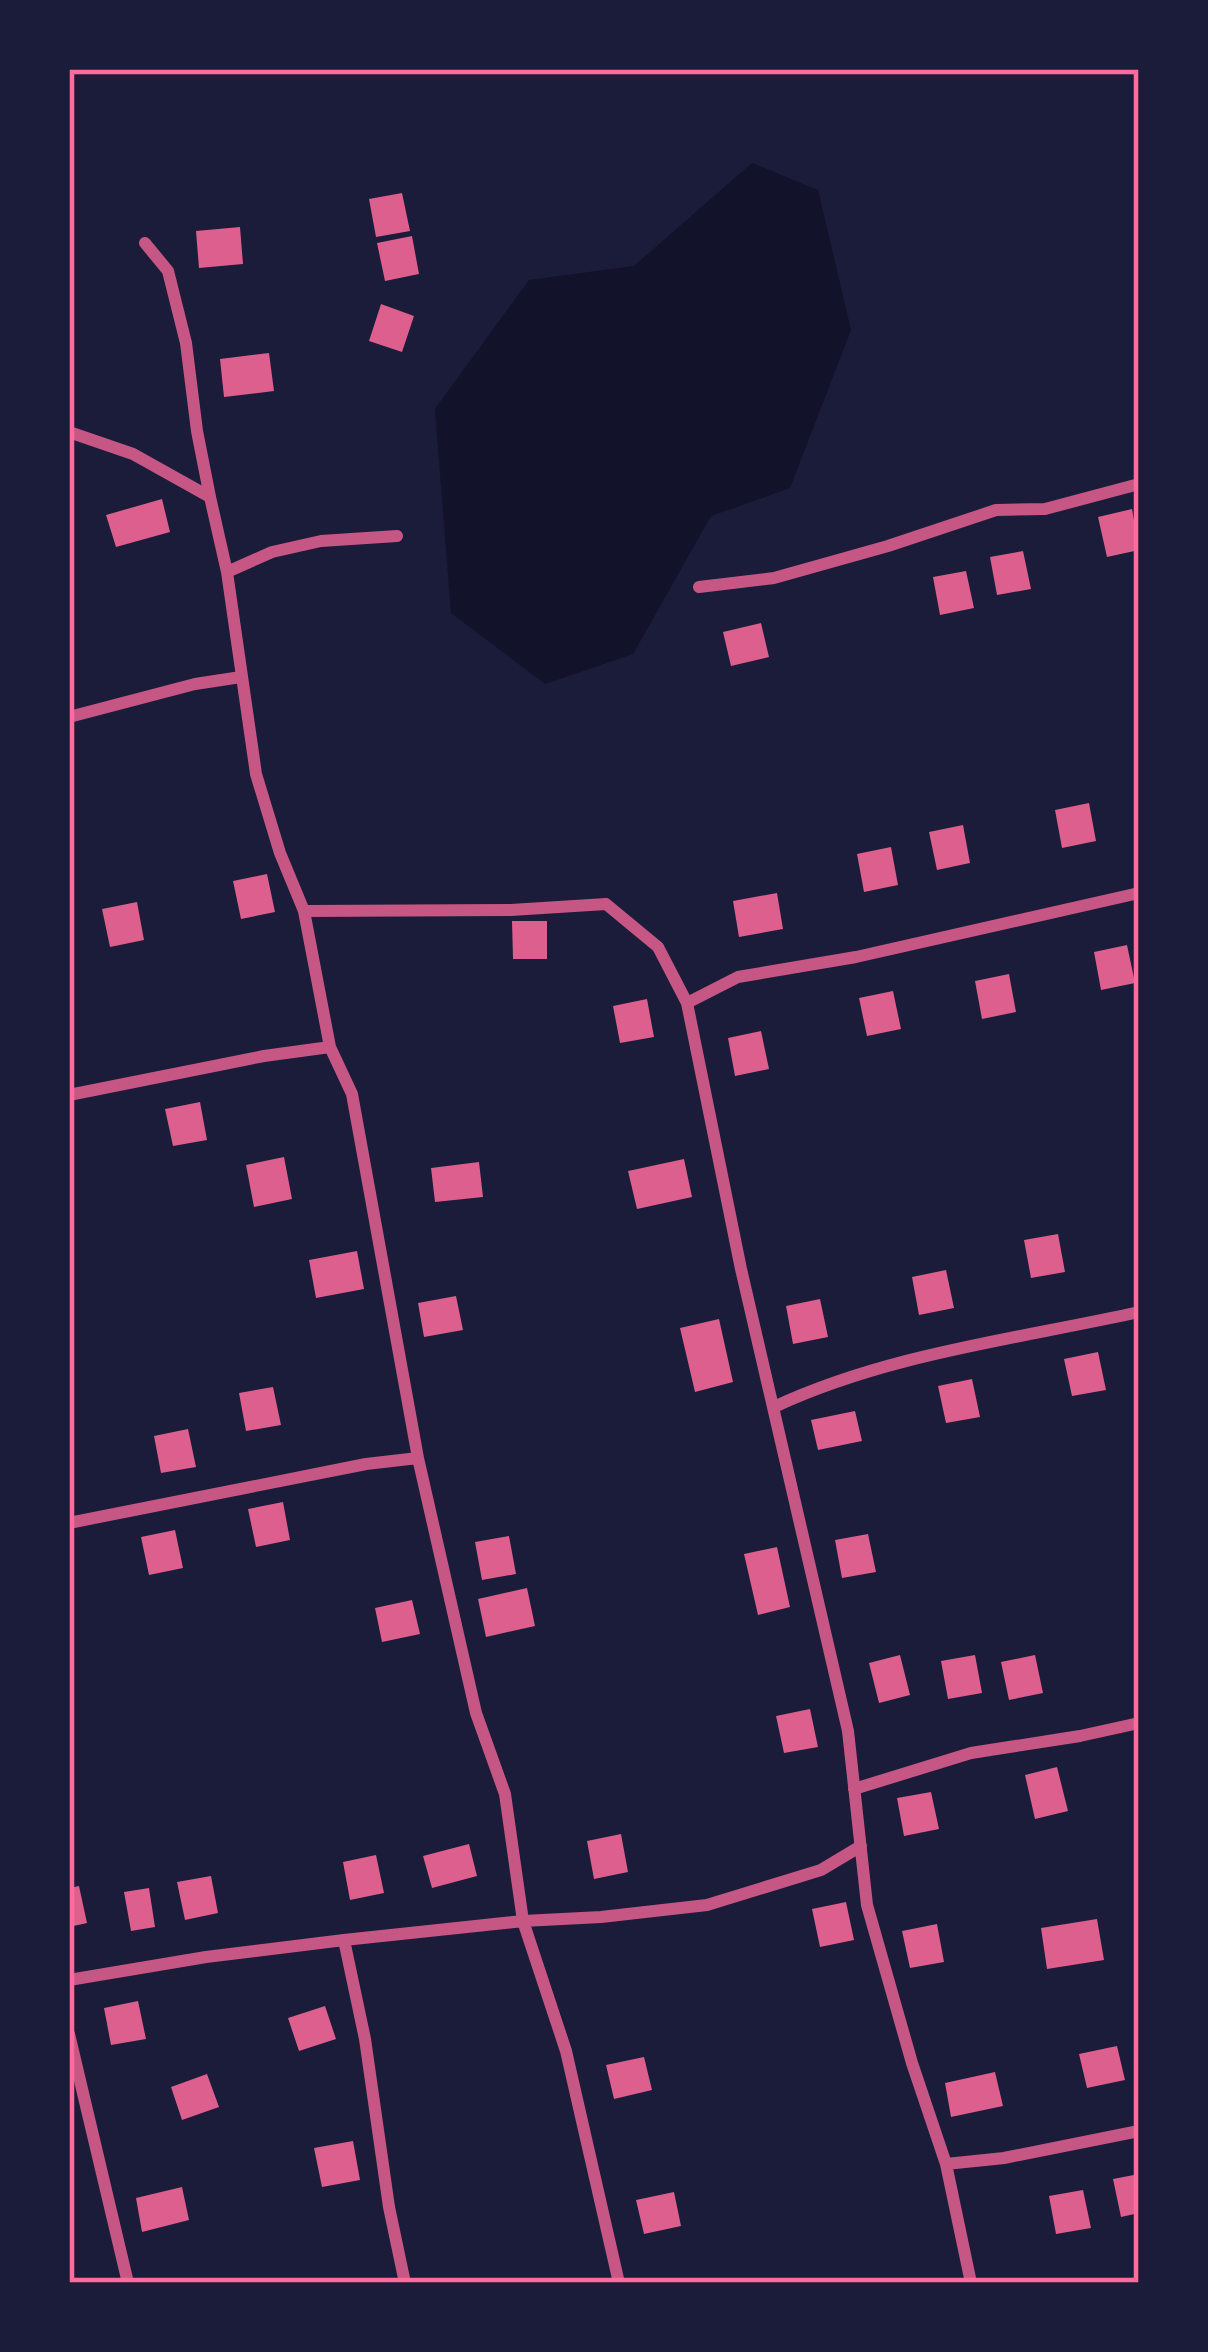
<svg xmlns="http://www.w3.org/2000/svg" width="1208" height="2352" font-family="'Fira Sans',sans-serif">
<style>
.water{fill:#12122b}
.building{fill:#dd5f8e}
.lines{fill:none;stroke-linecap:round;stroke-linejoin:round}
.minor{stroke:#c65784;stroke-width:12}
.neatline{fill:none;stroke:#ff6b9d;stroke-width:4.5}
</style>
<rect width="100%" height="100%" fill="#1b1b3a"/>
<path class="water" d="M 752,163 L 818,190 L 851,330 L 790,488 L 711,516 L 633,654 L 545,684 L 451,613 L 435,409 L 529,280 L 634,266 Z"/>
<path class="building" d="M 402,193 L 410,231 L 376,237 L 369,199 Z
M 240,227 L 243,264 L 199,268 L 196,231 Z
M 412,236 L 419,274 L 385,281 L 377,243 Z
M 381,304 L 414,316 L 402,352 L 369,341 Z
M 269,353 L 274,391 L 224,397 L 220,359 Z
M 162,499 L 170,532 L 116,547 L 106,515 Z
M 1132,509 L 1139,550 L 1107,557 L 1098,517 Z
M 1023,551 L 1031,589 L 997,595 L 990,557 Z
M 966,571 L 974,608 L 940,615 L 933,577 Z
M 761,623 L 769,657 L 731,666 L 723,632 Z
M 1089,803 L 1096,841 L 1062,848 L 1055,810 Z
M 963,825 L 970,863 L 937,870 L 929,832 Z
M 891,847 L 898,885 L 864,892 L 857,854 Z
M 267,874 L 275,912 L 241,919 L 233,881 Z
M 777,893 L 783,929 L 739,937 L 733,901 Z
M 137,902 L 144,940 L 110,947 L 102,909 Z
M 512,921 L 547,921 L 547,959 L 513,959 Z
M 1127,945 L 1135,983 L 1101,990 L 1094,952 Z
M 1009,974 L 1016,1012 L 982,1019 L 975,981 Z
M 893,991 L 901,1029 L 867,1036 L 859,998 Z
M 647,999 L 654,1037 L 620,1043 L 613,1006 Z
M 761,1031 L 769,1069 L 735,1076 L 728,1038 Z
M 200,1102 L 207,1140 L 173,1146 L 165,1109 Z
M 284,1157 L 292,1199 L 254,1207 L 246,1165 Z
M 684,1159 L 692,1197 L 637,1209 L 628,1171 Z
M 479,1162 L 483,1197 L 435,1202 L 431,1168 Z
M 1058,1234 L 1065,1272 L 1031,1278 L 1024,1240 Z
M 357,1251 L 364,1289 L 316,1298 L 309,1260 Z
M 946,1270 L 954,1308 L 919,1315 L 912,1277 Z
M 456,1296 L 463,1330 L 424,1337 L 418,1303 Z
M 820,1299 L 828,1337 L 793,1344 L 786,1306 Z
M 719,1319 L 733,1382 L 695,1392 L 680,1328 Z
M 1098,1352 L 1106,1390 L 1072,1396 L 1064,1359 Z
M 972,1379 L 980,1417 L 946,1423 L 938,1386 Z
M 273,1387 L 281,1425 L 246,1431 L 239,1393 Z
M 855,1411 L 862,1441 L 818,1450 L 811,1420 Z
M 188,1429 L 196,1467 L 161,1473 L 154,1436 Z
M 283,1502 L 290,1540 L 256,1547 L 248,1509 Z
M 175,1530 L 183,1568 L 149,1575 L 141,1537 Z
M 868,1534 L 876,1572 L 842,1578 L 835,1540 Z
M 509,1536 L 516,1574 L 482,1580 L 475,1542 Z
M 777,1547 L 790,1607 L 758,1615 L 744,1554 Z
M 527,1588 L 535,1626 L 486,1637 L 478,1599 Z
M 412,1600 L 420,1634 L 382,1642 L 375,1608 Z
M 900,1655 L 910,1695 L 879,1703 L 869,1663 Z
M 975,1655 L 982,1693 L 948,1699 L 941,1661 Z
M 1035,1655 L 1043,1693 L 1009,1700 L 1001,1662 Z
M 810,1709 L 818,1747 L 784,1753 L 776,1716 Z
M 1057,1767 L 1068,1811 L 1035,1819 L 1025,1775 Z
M 931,1792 L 939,1829 L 904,1836 L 897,1798 Z
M 621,1834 L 628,1872 L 594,1879 L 587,1841 Z
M 469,1844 L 477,1876 L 432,1888 L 423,1856 Z
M 376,1855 L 384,1893 L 350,1900 L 343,1862 Z
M 211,1876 L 218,1913 L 185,1920 L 177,1882 Z
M 79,1886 L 87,1923 L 69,1927 L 69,1888 Z
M 149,1888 L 155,1927 L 131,1931 L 124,1892 Z
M 846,1902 L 854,1940 L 820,1947 L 812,1909 Z
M 1097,1919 L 1104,1960 L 1047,1969 L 1041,1928 Z
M 937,1924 L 944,1962 L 910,1968 L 902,1931 Z
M 138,2001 L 146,2039 L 111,2045 L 104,2008 Z
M 325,2006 L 336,2039 L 299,2051 L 288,2018 Z
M 1117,2046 L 1125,2080 L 1087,2088 L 1079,2054 Z
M 644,2057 L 652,2090 L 614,2099 L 606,2065 Z
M 995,2072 L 1003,2106 L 951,2117 L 945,2083 Z
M 207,2074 L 219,2107 L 182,2120 L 171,2087 Z
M 353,2141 L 360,2180 L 322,2187 L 314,2148 Z
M 1139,2174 L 1139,2213 L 1121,2217 L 1113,2179 Z
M 182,2187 L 189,2220 L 142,2232 L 136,2198 Z
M 1083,2190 L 1091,2228 L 1056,2234 L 1049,2196 Z
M 674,2192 L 681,2226 L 644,2234 L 636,2200 Z"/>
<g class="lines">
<path class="minor" d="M 145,243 L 168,271 L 186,343 L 197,431 L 210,497
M 69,432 L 133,454 L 210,497 L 227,572 L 256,774 L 280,853 L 304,911 L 330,1047 L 352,1094 L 418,1458 L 476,1713 L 505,1794 L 523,1921 L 566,2051 L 619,2283
M 227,572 L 272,552 L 321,541 L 397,536
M 699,587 L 774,578 L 888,546 L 996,510 L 1045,509 L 1139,484
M 69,717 L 195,684 L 241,677
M 304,911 L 511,910 L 606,904 L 658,947 L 687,1003 L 741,1269 L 848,1731 L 867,1905 L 912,2063 L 946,2164 L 971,2283
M 687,1003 L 738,977 L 856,957 L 1139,893
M 69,1095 L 264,1056 L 330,1047
M 774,1407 C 887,1354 1017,1339 1139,1312
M 69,1523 L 366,1464 L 418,1458
M 854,1789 L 971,1753 L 1080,1736 L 1139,1723
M 344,1940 L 365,2039 L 389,2207 L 405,2283
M 69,1980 L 206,1957 L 344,1940 L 523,1921 L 601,1917 L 707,1905 L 821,1870 L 861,1846
M 69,2034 L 128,2283
M 946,2164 L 1004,2158 L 1139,2131"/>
</g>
<rect width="1208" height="2352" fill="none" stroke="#1b1b3a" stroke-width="144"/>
<rect x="72" y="72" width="1064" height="2208" class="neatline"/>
</svg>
